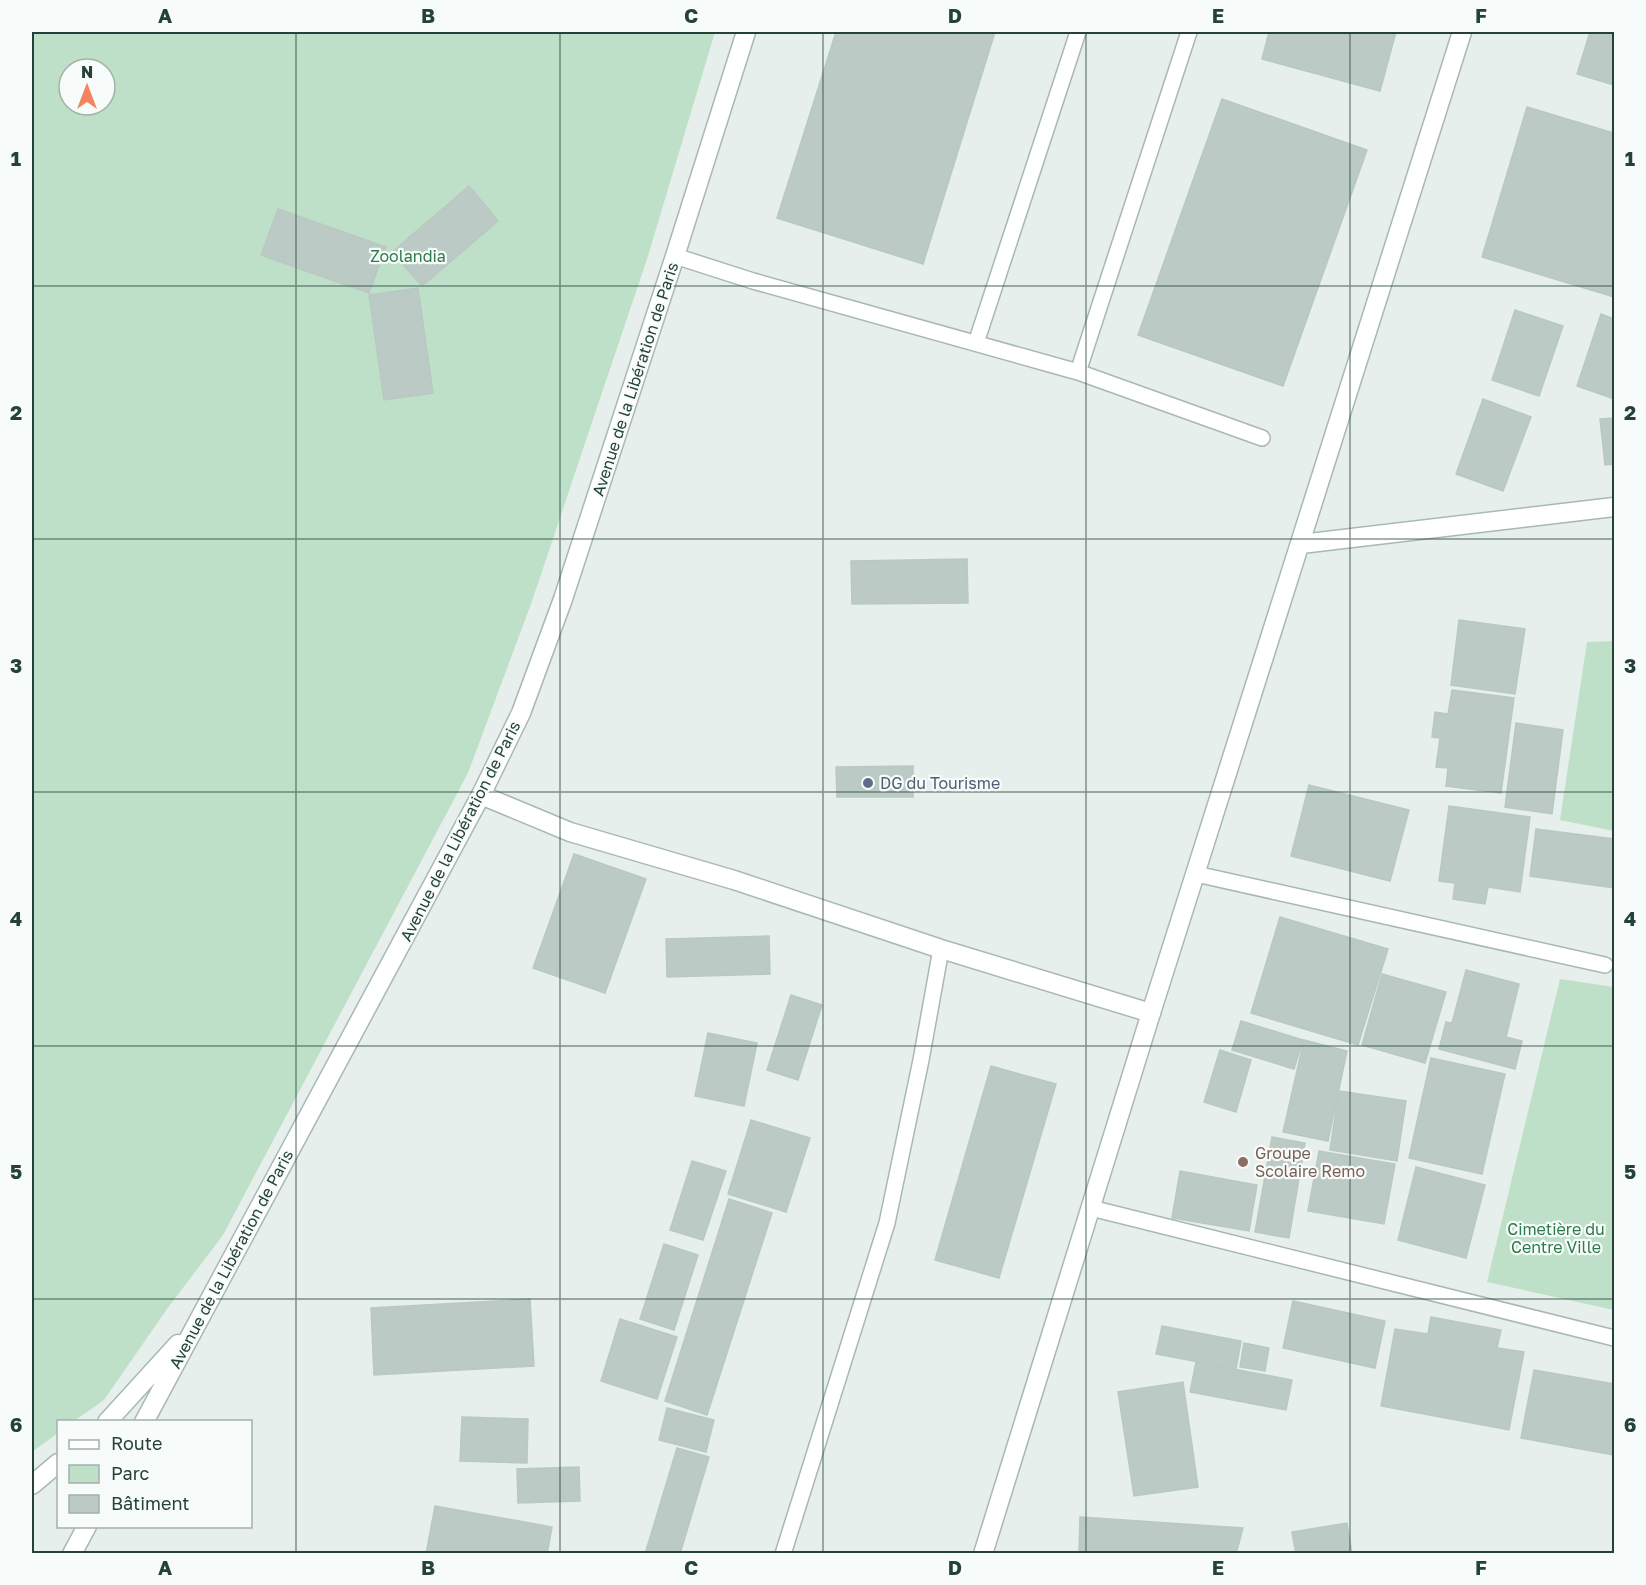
<svg xmlns="http://www.w3.org/2000/svg" width="1646" height="1585" font-family="'Golos Text',sans-serif">
<style>
.green{fill:#bfe0c8;fill-rule:evenodd}
.building{fill:#bbcac4;stroke:#b8c9c2;stroke-width:1.5}
.lines{fill:none;stroke-linecap:round;stroke-linejoin:round}
.service-casing{stroke:#a8b8b2;stroke-width:18}
.minor-casing{stroke:#a8b8b2;stroke-width:21}
.tertiary-casing{stroke:#a8b8b2;stroke-width:21}
.service{stroke:#fff;stroke-width:15}
.minor{stroke:#fff;stroke-width:18}
.tertiary{stroke:#fff;stroke-width:18}
.grid{fill:none;stroke:#24423a;stroke-width:1.5;stroke-opacity:0.55}
.service-dot{fill:#5c6f8a;stroke:#f7fbf9;stroke-width:2}
.education-dot{fill:#8d6e63;stroke:#f7fbf9;stroke-width:2}
.labels{text-anchor:middle;dominant-baseline:central;stroke-width:4.5;stroke-linejoin:round;paint-order:stroke}
.park-label{font-size:16px;fill:#2d7a4b;stroke:#f7fbf9}
.street-label{font-size:16px;fill:#24423a;stroke:#f7fbf9}
.service-label{font-size:16px;fill:#4e5e75;stroke:#f7fbf9;text-anchor:start}
.education-label{font-size:16px;fill:#785e54;stroke:#f7fbf9;text-anchor:start}
.neatline{fill:none;stroke:#24423a;stroke-width:2}
.grid-label{font-size:20px;text-anchor:middle;font-weight:bold;fill:#24423a}
</style>
<rect width="100%" height="100%" fill="#e6efeb"/>
<path class="green" d="M 32,32 L 715,32 L 648,256 L 531,604 L 468,773 L 223,1235 L 167,1309 L 104,1400 L 74,1421 L 58,1422 L 58,1433 L 32,1452 ZM 69,69 L 105,69 L 105,105 L 69,105 Z
M 1614,641 L 1614,831 L 1560,820 L 1587,642 Z
M 1560,979 L 1614,987 L 1614,1310 L 1487,1282 Z"/>
<path class="building" d="M 836,32 L 995,32 L 923,264 L 777,218 Z
M 1269,32 L 1396,32 L 1380,91 L 1262,59 Z
M 1590,32 L 1614,32 L 1614,85 L 1577,74 Z
M 1222,99 L 1367,150 L 1283,386 L 1138,335 Z
M 1527,107 L 1614,133 L 1614,297 L 1482,257 Z
M 469,186 L 498,221 L 422,286 L 392,252 Z
M 278,209 L 386,247 L 369,293 L 261,255 Z
M 418,288 L 433,393 L 384,400 L 369,295 Z
M 1515,310 L 1563,326 L 1539,396 L 1492,380 Z
M 1601,314 L 1614,319 L 1614,399 L 1577,386 Z
M 1483,399 L 1531,417 L 1503,491 L 1456,474 Z
M 1614,418 L 1614,464 L 1605,465 L 1600,419 Z
M 967,559 L 968,603 L 852,604 L 851,561 Z
M 1459,620 L 1525,629 L 1515,694 L 1451,685 Z
M 1452,690 L 1514,698 L 1501,793 L 1446,786 L 1448,768 L 1436,767 L 1440,738 L 1432,737 L 1435,712 L 1448,714 Z
M 1516,723 L 1563,730 L 1552,814 L 1505,807 Z
M 913,766 L 913,797 L 837,797 L 836,767 Z
M 1309,785 L 1409,810 L 1390,881 L 1291,856 Z
M 1449,806 L 1530,817 L 1520,892 L 1488,887 L 1485,904 L 1453,899 L 1455,883 L 1439,881 Z
M 1536,829 L 1614,839 L 1614,888 L 1530,876 Z
M 574,854 L 646,879 L 605,993 L 533,968 Z
M 1280,917 L 1388,949 L 1358,1045 L 1251,1013 Z
M 769,936 L 770,974 L 667,977 L 666,939 Z
M 1466,970 L 1519,984 L 1506,1037 L 1522,1041 L 1515,1069 L 1439,1049 L 1446,1022 L 1452,1023 Z
M 1382,974 L 1446,992 L 1425,1063 L 1362,1045 Z
M 791,995 L 822,1005 L 798,1080 L 767,1070 Z
M 1241,1021 L 1303,1040 L 1294,1069 L 1232,1050 Z
M 708,1033 L 757,1043 L 744,1106 L 695,1096 Z
M 1304,1040 L 1347,1051 L 1328,1141 L 1283,1132 Z
M 1220,1050 L 1251,1060 L 1236,1112 L 1204,1102 Z
M 1431,1058 L 1505,1074 L 1482,1174 L 1409,1158 Z
M 991,1066 L 1056,1084 L 999,1278 L 935,1260 Z
M 1339,1091 L 1406,1101 L 1397,1161 L 1330,1150 Z
M 751,1120 L 810,1138 L 786,1212 L 728,1194 Z
M 1272,1137 L 1305,1143 L 1289,1238 L 1255,1232 Z
M 1319,1151 L 1395,1164 L 1384,1224 L 1308,1211 Z
M 692,1161 L 726,1171 L 703,1240 L 670,1230 Z
M 1416,1167 L 1485,1185 L 1466,1258 L 1398,1240 Z
M 1180,1171 L 1257,1185 L 1249,1231 L 1172,1218 Z
M 729,1199 L 772,1213 L 707,1415 L 665,1401 Z
M 664,1244 L 698,1255 L 674,1330 L 640,1319 Z
M 530,1299 L 534,1366 L 374,1375 L 371,1308 Z
M 1293,1301 L 1385,1321 L 1375,1368 L 1283,1348 Z
M 1431,1317 L 1501,1330 L 1497,1348 L 1524,1352 L 1509,1430 L 1381,1406 L 1395,1329 L 1428,1334 Z
M 620,1319 L 677,1337 L 657,1399 L 601,1381 Z
M 1162,1326 L 1241,1341 L 1236,1369 L 1156,1354 Z
M 1244,1343 L 1269,1348 L 1265,1371 L 1240,1367 Z
M 1196,1362 L 1292,1380 L 1286,1410 L 1190,1392 Z
M 1534,1370 L 1614,1384 L 1614,1455 L 1521,1438 Z
M 1183,1382 L 1198,1487 L 1134,1496 L 1118,1392 Z
M 667,1408 L 714,1420 L 706,1452 L 659,1440 Z
M 462,1417 L 528,1419 L 527,1463 L 460,1461 Z
M 677,1448 L 709,1457 L 680,1554 L 645,1554 Z
M 579,1467 L 580,1501 L 518,1503 L 517,1469 Z
M 435,1506 L 552,1527 L 547,1554 L 426,1554 Z
M 1080,1517 L 1243,1528 L 1236,1554 L 1079,1554 Z
M 1347,1523 L 1352,1554 L 1296,1554 L 1292,1532 Z"/>
<g class="lines">
<defs>
<path id="service" d="M 675,256 L 753,281 L 1078,372 L 1262,438
M 976,343 L 1078,32
M 1078,372 L 1189,32
M 1196,874 L 1605,965
M 1091,1208 L 1614,1338
M 783,1554 L 887,1223 L 921,1060 L 941,949"/>
<path id="minor" d="M 1301,544 L 1614,507
M 481,795 L 570,832 L 734,880 L 941,949 L 1151,1013"/>
<path id="tertiary" d="M 107,1422 L 178,1344
M 144,1422 L 481,795 L 521,713 L 563,599 L 675,256 L 746,32
M 32,1485 L 58,1463
M 72,1554 L 87,1526
M 983,1554 L 1151,1013 L 1462,32"/>
</defs>
<use href="#service" class="service-casing"/>
<use href="#minor" class="minor-casing"/>
<use href="#tertiary" class="tertiary-casing"/>
<use href="#service" class="service"/>
<use href="#minor" class="minor"/>
<use href="#tertiary" class="tertiary"/>
</g>
<path class="grid" d="M 296,32 L 296,1554M 560,32 L 560,1554M 823,32 L 823,1554M 1086,32 L 1086,1554M 1350,32 L 1350,1554M 32,286 L 1614,286M 32,539 L 1614,539M 32,792 L 1614,792M 32,1046 L 1614,1046M 32,1299 L 1614,1299"/>
<circle class="service-dot" cx="868" cy="783" r="6"/>
<circle class="education-dot" cx="1243" cy="1162" r="6"/>
<g class="labels">
<g class="park-label">
<text x="408" y="256">Zoolandia</text>
<text x="1556" y="1229">Cimetière du<tspan x="1556" dy="18">Centre Ville</tspan></text>
</g>
<g class="street-label">
<text transform="translate(635 379) rotate(-72)">Avenue de la Libération de Paris</text>
<text transform="translate(460 831) rotate(-63)">Avenue de la Libération de Paris</text>
<text transform="translate(231 1259) rotate(-62)">Avenue de la Libération de Paris</text>
</g>
<g class="service-label">
<text x="880" y="783">DG du Tourisme</text>
</g>
<g class="education-label">
<text x="1255" y="1153">Groupe<tspan x="1255" dy="18">Scolaire Remo</tspan></text>
</g>
</g>
<rect width="1646" height="1585" fill="none" stroke="#f7fbf9" stroke-width="66"/>
<rect x="57" y="1420" width="195" height="108" fill="#f7fbf9" stroke="#a3b1ad" stroke-width="1.5"/>
<rect x="69" y="1440" width="30" height="9" fill="#ffffff" stroke="#a3b1ad" stroke-width="1.5"/>
<text x="111" y="1450" font-size="18" fill="#24423a">Route</text>
<rect x="69" y="1465" width="30" height="18" fill="#bfe0c8" stroke="#a3b1ad" stroke-width="1.5"/>
<text x="111" y="1480" font-size="18" fill="#24423a">Parc</text>
<rect x="69" y="1495" width="30" height="18" fill="#bbcac4" stroke="#a3b1ad" stroke-width="1.5"/>
<text x="111" y="1510" font-size="18" fill="#24423a">Bâtiment</text>
<g transform="translate(87 87)"><circle r="28" fill="#f7fbf9" stroke="#a3b1ad" stroke-width="1.5"/>
<path d="M0-4.5L10 22L0 15L-10 22Z" fill="#f4845f"/>
<text y="-9" font-size="16" font-weight="bold" text-anchor="middle" fill="#24423a">N</text>
</g>
<rect x="33" y="33" width="1580" height="1519" class="neatline"/>
<g class="grid-label">
<text x="165" y="23">A</text>
<text x="428" y="23">B</text>
<text x="691" y="23">C</text>
<text x="955" y="23">D</text>
<text x="1218" y="23">E</text>
<text x="1481" y="23">F</text>
<text x="16" y="166">1</text>
<text x="1630" y="166">1</text>
<text x="16" y="420">2</text>
<text x="1630" y="420">2</text>
<text x="16" y="673">3</text>
<text x="1630" y="673">3</text>
<text x="16" y="926">4</text>
<text x="1630" y="926">4</text>
<text x="16" y="1179">5</text>
<text x="1630" y="1179">5</text>
<text x="16" y="1432">6</text>
<text x="1630" y="1432">6</text>
<text x="165" y="1575">A</text>
<text x="428" y="1575">B</text>
<text x="691" y="1575">C</text>
<text x="955" y="1575">D</text>
<text x="1218" y="1575">E</text>
<text x="1481" y="1575">F</text>
</g>
</svg>
